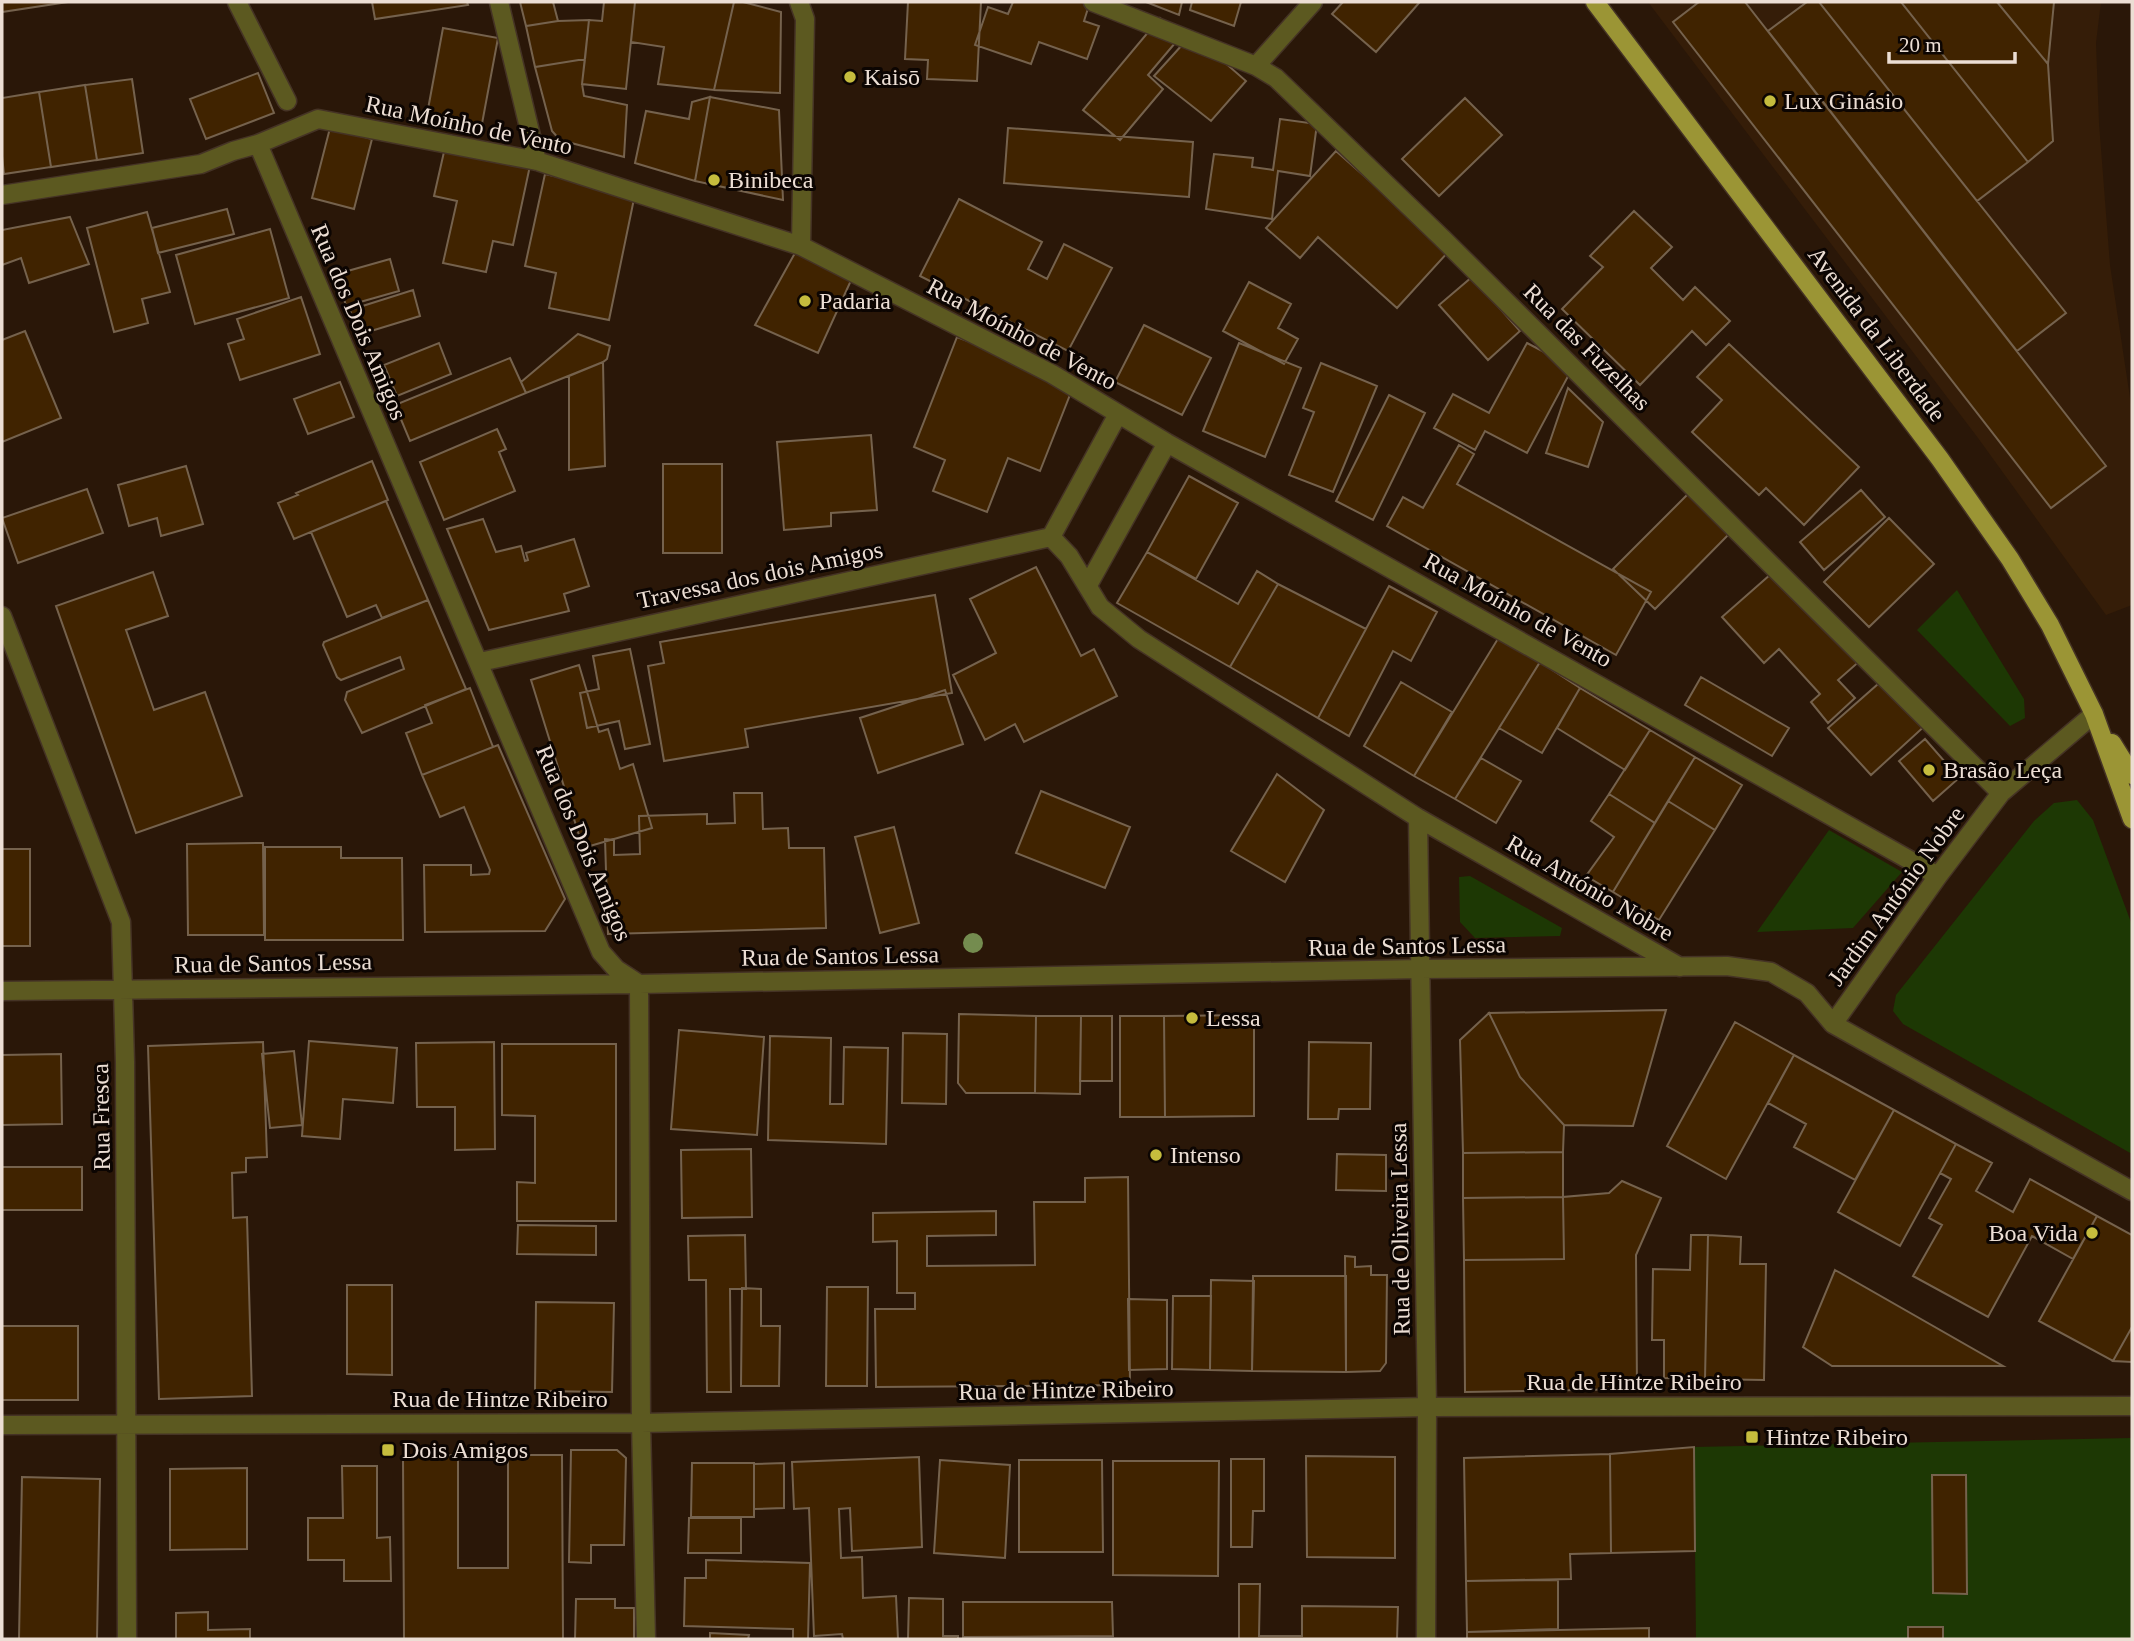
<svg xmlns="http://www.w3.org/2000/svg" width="2134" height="1641" font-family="'Times New Roman',serif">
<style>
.built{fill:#351d08}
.green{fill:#1d3804}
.building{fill:#402300;stroke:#75624d;stroke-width:2}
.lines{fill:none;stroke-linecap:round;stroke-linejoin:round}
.minor-casing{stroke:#453325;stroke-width:21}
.major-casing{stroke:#453325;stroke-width:21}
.minor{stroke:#5c5920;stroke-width:18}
.major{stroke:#9b9535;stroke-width:18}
.tree{fill:#748c4f}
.poi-dot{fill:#c5bc3d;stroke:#0c0502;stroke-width:2.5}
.labels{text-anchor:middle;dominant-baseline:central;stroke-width:6;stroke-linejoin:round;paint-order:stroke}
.poi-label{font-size:24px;fill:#ecded4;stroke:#0c0502;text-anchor:start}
.street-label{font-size:24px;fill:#ecded4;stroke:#0c0502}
</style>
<rect width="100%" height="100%" fill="#2a1708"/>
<path class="built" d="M 1648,2 L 2101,2 L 2096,43 L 2099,123 L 2110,265 L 2132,411 L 2132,605 L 2106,615 L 1978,438 Z"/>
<path class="green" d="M 1957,590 L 2024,699 L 2025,718 L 2010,726 L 1917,630 Z
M 2077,800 L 2093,820 L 2132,925 L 2132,1154 L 1903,1024 L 1893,1011 L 1896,995 L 2034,821 L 2054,803 Z
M 1829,830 L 1902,872 L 1853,928 L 1757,932 Z
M 1470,876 L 1562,928 L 1560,936 L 1475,938 L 1460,922 L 1459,877 Z
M 2132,1438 L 2132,1639 L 1696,1639 L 1694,1447 Z"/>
<path class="building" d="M 2,2 L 68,2 L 2,12 Z
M 372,2 L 467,2 L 468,5 L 375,19 Z
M 520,2 L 553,2 L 558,21 L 526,26 Z
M 604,2 L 635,2 L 626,89 L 582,84 L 589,20 L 602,21 Z
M 635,2 L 734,2 L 714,90 L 658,84 L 664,47 L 631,42 Z
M 734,2 L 743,2 L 781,12 L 780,93 L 714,90 Z
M 908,2 L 981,2 L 977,81 L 927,79 L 928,60 L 905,59 Z
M 1013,2 L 1090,2 L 1084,21 L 1099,26 L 1087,59 L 1039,42 L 1031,64 L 975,45 L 988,7 L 1008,14 Z
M 1146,2 L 1182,2 L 1179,15 Z
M 1192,2 L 1241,2 L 1234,26 L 1190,10 Z
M 1343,2 L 1418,2 L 1419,3 L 1376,52 L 1332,14 Z
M 1699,2 L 1745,2 L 2106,466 L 2051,508 L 1673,22 Z
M 1807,2 L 1819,2 L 2066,313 L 2017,351 L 1768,31 Z
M 1819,2 L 1901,2 L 2028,162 L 1977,201 Z
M 1901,2 L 1997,2 L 2048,64 L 2053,141 L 2028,162 Z
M 1997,2 L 2054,2 L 2048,64 Z
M 1160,18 L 1181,36 L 1148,75 L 1163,89 L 1120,140 L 1083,110 Z
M 589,20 L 585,59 L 535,67 L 526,26 L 558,21 Z
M 443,28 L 498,38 L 481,129 L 426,120 Z
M 1192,34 L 1246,81 L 1211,121 L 1154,76 Z
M 585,59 L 582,84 L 584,96 L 627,105 L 624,157 L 560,140 L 552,131 L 535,67 Z
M 258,73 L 274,113 L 206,139 L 190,99 Z
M 132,79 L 143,153 L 97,160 L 85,85 Z
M 85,85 L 97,160 L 51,167 L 39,92 Z
M 39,92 L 51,167 L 4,174 L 2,156 L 2,98 Z
M 710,97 L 779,110 L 783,200 L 695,181 Z
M 710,97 L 695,181 L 635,163 L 646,111 L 689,119 L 692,102 Z
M 1465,98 L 1502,135 L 1439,196 L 1402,159 Z
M 1280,119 L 1317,124 L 1310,176 L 1278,171 L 1272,219 L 1206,209 L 1214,154 L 1253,158 L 1252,167 L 1273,170 Z
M 330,128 L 372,139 L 354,209 L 312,198 Z
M 1008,128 L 1193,142 L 1189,197 L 1004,183 Z
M 446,143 L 531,161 L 513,245 L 493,241 L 486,272 L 443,263 L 457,201 L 434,196 Z
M 1336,151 L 1449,251 L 1397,308 L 1318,237 L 1300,258 L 1266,228 Z
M 545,174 L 635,194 L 609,320 L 549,308 L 556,273 L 525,266 Z
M 959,199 L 1042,242 L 1028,269 L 1047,279 L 1064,244 L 1112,268 L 1068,351 L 920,276 Z
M 227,209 L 234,234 L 158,253 L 152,228 Z
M 1634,211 L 1672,247 L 1651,268 L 1683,300 L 1695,287 L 1730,321 L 1706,345 L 1692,331 L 1640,385 L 1562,309 L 1603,267 L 1590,256 Z
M 147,212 L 170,292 L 142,299 L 148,323 L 114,332 L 87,228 Z
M 70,217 L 89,264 L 29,283 L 21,258 L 2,265 L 2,230 Z
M 270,229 L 289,298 L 195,324 L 176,255 Z
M 795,253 L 853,276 L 818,353 L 755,325 Z
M 390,259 L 399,291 L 346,306 L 337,274 Z
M 1472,277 L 1520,331 L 1488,360 L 1439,305 Z
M 1249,282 L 1291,304 L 1278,328 L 1298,339 L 1284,364 L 1223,331 Z
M 413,290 L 420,316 L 358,335 L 350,310 Z
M 301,297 L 320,354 L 240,380 L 228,344 L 244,339 L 237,319 Z
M 1144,325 L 1211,358 L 1182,415 L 1115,382 Z
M 25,331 L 61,418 L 2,442 L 2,340 Z
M 578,334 L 610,346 L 607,359 L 603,362 L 526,393 L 521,382 Z
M 957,337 L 1075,382 L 1040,471 L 1008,458 L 987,512 L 933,491 L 945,460 L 914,447 Z
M 439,343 L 451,374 L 397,396 L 384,365 Z
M 1239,343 L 1301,368 L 1265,457 L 1203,431 Z
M 1527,343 L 1573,367 L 1527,453 L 1485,431 L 1475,450 L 1434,428 L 1453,394 L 1489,413 Z
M 1729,344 L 1859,467 L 1804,525 L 1766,488 L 1759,495 L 1692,432 L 1722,400 L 1697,377 Z
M 510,358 L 526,393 L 410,441 L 395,405 Z
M 603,362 L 605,466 L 569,470 L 569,376 Z
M 1321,363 L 1377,386 L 1333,492 L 1289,475 L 1314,412 L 1303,408 Z
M 340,382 L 354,417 L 308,434 L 294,399 Z
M 1568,388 L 1603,422 L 1588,467 L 1546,453 Z
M 1389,395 L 1425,413 L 1373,520 L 1336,501 Z
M 497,429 L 506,449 L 499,452 L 515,491 L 444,520 L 420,462 Z
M 871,435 L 877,510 L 831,513 L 831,526 L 784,530 L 777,442 Z
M 1459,445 L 1474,454 L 1457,484 L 1651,592 L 1616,655 L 1387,526 L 1403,497 L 1423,508 Z
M 372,461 L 388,500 L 294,539 L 278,503 L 298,495 L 296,493 Z
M 663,464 L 722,464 L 722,553 L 663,553 Z
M 186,466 L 203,524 L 161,536 L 157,518 L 129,526 L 118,485 Z
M 1189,476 L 1238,503 L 1196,579 L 1147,552 Z
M 87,489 L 103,533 L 18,563 L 2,518 Z
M 1693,489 L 1734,529 L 1655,609 L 1613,569 Z
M 1861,490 L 1885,517 L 1824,570 L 1800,542 Z
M 386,501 L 428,600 L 382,618 L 376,605 L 347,617 L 311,532 Z
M 1889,518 L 1934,564 L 1869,627 L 1824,582 Z
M 483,519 L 496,552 L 521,546 L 525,561 L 528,560 L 526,553 L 574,539 L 589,586 L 564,594 L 569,611 L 489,630 L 447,529 Z
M 1147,552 L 1238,604 L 1257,571 L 1278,584 L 1230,667 L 1117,603 Z
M 1036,567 L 1081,656 L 1094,649 L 1117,696 L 1024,742 L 1015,724 L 985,740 L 953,675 L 996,653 L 970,599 Z
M 1779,567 L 1862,659 L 1838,680 L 1855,698 L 1828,723 L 1811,702 L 1820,694 L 1779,649 L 1764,663 L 1722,617 Z
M 153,572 L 168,616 L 126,630 L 154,710 L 205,692 L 242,796 L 136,833 L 56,606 Z
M 1278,584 L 1366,629 L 1318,718 L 1230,667 Z
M 1389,586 L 1437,612 L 1411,661 L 1393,651 L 1349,736 L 1318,718 Z
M 935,595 L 952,693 L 745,729 L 748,747 L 664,761 L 648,666 L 664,663 L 660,642 Z
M 428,600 L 466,689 L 362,733 L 345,700 L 347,692 L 404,669 L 400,657 L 341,680 L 337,677 L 323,645 L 324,642 Z
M 1499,637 L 1540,662 L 1455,799 L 1414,776 Z
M 630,649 L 650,744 L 625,749 L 619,721 L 587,728 L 580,693 L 599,689 L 593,656 Z
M 1540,662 L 1580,688 L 1542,753 L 1499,728 Z
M 579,665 L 599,732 L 608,729 L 620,769 L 633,764 L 652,828 L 583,848 L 531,680 Z
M 1701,677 L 1789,728 L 1772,756 L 1685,705 Z
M 1886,677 L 1928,723 L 1871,775 L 1828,728 Z
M 1401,682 L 1452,712 L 1414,776 L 1364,746 Z
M 470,688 L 493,747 L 422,775 L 406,733 L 432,723 L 425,705 Z
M 1580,688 L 1650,730 L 1625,770 L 1557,728 Z
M 945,690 L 963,744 L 878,773 L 860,718 Z
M 1650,730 L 1695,757 L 1655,823 L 1609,794 Z
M 1925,739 L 1959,778 L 1933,801 L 1899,761 Z
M 498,745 L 565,899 L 545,931 L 425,932 L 424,865 L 471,865 L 471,875 L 489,874 L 490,870 L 464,807 L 440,817 L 422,775 Z
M 1695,757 L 1742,785 L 1715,830 L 1668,801 Z
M 1481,758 L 1521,781 L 1496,823 L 1455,799 Z
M 1277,774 L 1324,810 L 1285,882 L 1231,851 Z
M 1041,791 L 1130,827 L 1105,888 L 1016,853 Z
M 734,793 L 762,793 L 763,829 L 788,828 L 789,848 L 824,848 L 826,928 L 608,934 L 605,839 L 614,840 L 614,855 L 640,854 L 639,816 L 707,814 L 707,824 L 735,823 Z
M 1609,794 L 1655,823 L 1613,892 L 1586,876 L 1614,837 L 1591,821 Z
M 1668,801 L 1715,830 L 1659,920 L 1613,892 Z
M 894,827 L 919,923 L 880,933 L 855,837 Z
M 263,843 L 264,935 L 188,935 L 187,844 Z
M 265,847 L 341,847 L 341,858 L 402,858 L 403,940 L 265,940 Z
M 2,849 L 30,849 L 30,946 L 2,946 Z
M 1666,1010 L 1633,1126 L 1564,1125 L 1520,1077 L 1489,1013 Z
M 1489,1013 L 1520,1077 L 1564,1125 L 1563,1152 L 1463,1153 L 1460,1040 Z
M 959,1014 L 1036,1016 L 1035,1093 L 966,1093 L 958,1083 Z
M 1254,1015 L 1254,1116 L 1165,1117 L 1164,1016 Z
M 1036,1016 L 1081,1016 L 1080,1094 L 1035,1093 Z
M 1081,1016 L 1112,1016 L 1112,1081 L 1080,1081 Z
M 1120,1016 L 1164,1016 L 1165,1117 L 1120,1117 Z
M 1735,1022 L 1794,1055 L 1726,1179 L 1667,1146 Z
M 679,1030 L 764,1037 L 757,1135 L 671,1129 Z
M 903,1033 L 947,1034 L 946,1104 L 902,1103 Z
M 770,1036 L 831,1038 L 830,1104 L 843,1104 L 844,1047 L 888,1048 L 886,1144 L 768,1140 Z
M 309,1041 L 397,1048 L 393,1103 L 343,1099 L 340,1139 L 302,1136 Z
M 263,1042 L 267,1157 L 246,1158 L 246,1172 L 232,1173 L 233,1218 L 247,1217 L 252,1396 L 159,1399 L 148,1046 Z
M 494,1042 L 495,1149 L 455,1150 L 455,1107 L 417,1107 L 416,1043 Z
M 1309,1042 L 1371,1043 L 1370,1109 L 1339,1109 L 1338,1119 L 1308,1119 Z
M 502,1044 L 616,1044 L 616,1221 L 517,1221 L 517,1182 L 535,1183 L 535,1116 L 502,1115 Z
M 294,1051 L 302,1125 L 270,1128 L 262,1054 Z
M 61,1054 L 62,1124 L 2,1125 L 2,1055 Z
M 1794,1055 L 1894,1110 L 1855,1180 L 1794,1147 L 1806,1124 L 1768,1103 Z
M 1894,1110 L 1956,1144 L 1900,1246 L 1838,1212 Z
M 1956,1144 L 1992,1163 L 1976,1191 L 2013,1212 L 2030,1179 L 2097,1216 L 2073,1259 L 2032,1236 L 1988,1317 L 1913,1276 L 1942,1225 L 1929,1218 L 1951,1179 L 1940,1173 Z
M 751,1149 L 752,1217 L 682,1218 L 681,1150 Z
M 1563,1152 L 1563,1197 L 1463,1198 L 1463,1153 Z
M 1337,1154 L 1386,1155 L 1386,1191 L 1336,1190 Z
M 2,1167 L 82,1167 L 82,1210 L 2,1210 Z
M 1128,1177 L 1130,1385 L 876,1387 L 875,1309 L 915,1309 L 915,1293 L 897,1293 L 897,1241 L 873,1242 L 873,1213 L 996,1211 L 996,1235 L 927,1236 L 927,1266 L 1035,1265 L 1034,1202 L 1085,1202 L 1085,1178 Z
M 1622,1181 L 1661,1198 L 1636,1255 L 1637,1389 L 1465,1392 L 1464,1260 L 1564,1259 L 1563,1197 L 1609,1193 Z
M 1563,1197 L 1564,1259 L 1464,1260 L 1463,1198 Z
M 2097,1216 L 2132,1235 L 2132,1327 L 2113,1361 L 2039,1321 Z
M 518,1225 L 596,1226 L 596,1255 L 517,1254 Z
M 745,1235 L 746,1289 L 730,1289 L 731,1392 L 707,1392 L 706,1280 L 689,1280 L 688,1236 Z
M 1691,1235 L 1708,1235 L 1705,1379 L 1664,1378 L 1664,1340 L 1652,1340 L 1653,1269 L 1690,1270 Z
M 1708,1235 L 1741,1237 L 1740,1264 L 1766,1264 L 1764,1380 L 1705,1379 Z
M 1345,1256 L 1355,1257 L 1355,1267 L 1371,1266 L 1371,1275 L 1387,1275 L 1386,1363 L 1380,1371 L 1346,1372 Z
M 1835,1270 L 2003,1366 L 1832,1366 L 1803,1347 Z
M 1253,1276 L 1346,1276 L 1346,1372 L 1252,1371 Z
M 1211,1280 L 1254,1281 L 1252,1371 L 1210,1370 Z
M 347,1285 L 392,1285 L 392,1375 L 347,1374 Z
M 827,1287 L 868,1287 L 867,1386 L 826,1386 Z
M 742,1288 L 761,1289 L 761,1326 L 780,1326 L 779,1386 L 741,1386 Z
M 1173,1296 L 1211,1296 L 1210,1370 L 1172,1369 Z
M 1128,1299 L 1167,1300 L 1167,1369 L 1129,1370 Z
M 536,1302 L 614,1303 L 612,1392 L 535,1391 Z
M 2,1326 L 78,1326 L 78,1400 L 2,1400 Z
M 2132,1327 L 2132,1362 L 2113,1361 Z
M 1694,1447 L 1695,1551 L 1611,1553 L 1610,1454 Z
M 571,1450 L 617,1450 L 626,1458 L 624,1545 L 591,1545 L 591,1563 L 569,1562 Z
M 1610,1454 L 1611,1553 L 1570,1554 L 1571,1579 L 1466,1581 L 1464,1458 Z
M 458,1455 L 458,1568 L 508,1568 L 508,1455 L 562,1455 L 563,1639 L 404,1639 L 403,1456 Z
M 1306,1456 L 1395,1457 L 1395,1558 L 1307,1557 Z
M 919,1457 L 922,1547 L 852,1551 L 850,1508 L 839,1509 L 841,1558 L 862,1557 L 863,1598 L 896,1596 L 898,1639 L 843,1639 L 842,1634 L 814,1636 L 809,1508 L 794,1509 L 792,1462 Z
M 1231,1459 L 1264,1459 L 1264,1511 L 1253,1511 L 1252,1547 L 1231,1547 Z
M 940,1460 L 1010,1465 L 1005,1558 L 934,1553 Z
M 1019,1460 L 1102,1460 L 1103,1552 L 1019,1552 Z
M 1113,1461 L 1219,1461 L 1218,1576 L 1113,1575 Z
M 692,1463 L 754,1463 L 754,1517 L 691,1517 Z
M 784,1463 L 784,1508 L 754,1509 L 754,1464 Z
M 342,1466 L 377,1466 L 377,1538 L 390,1537 L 391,1581 L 344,1581 L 344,1560 L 308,1560 L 308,1518 L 343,1518 Z
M 247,1468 L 247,1549 L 170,1550 L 170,1469 Z
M 1932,1475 L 1966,1475 L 1967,1594 L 1933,1593 Z
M 22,1477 L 100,1479 L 97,1639 L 19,1639 Z
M 689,1518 L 741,1518 L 741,1553 L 688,1553 Z
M 706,1560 L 810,1563 L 808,1639 L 793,1639 L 793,1629 L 684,1626 L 685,1578 L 706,1578 Z
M 1558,1580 L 1558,1629 L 1467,1632 L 1466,1581 Z
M 1239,1584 L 1260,1584 L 1259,1636 L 1302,1636 L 1302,1606 L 1398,1607 L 1397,1639 L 1239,1639 Z
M 909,1598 L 943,1599 L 943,1636 L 958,1636 L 958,1639 L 908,1639 Z
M 576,1599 L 615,1599 L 615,1608 L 634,1608 L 634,1639 L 575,1639 Z
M 963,1602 L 1112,1602 L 1113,1636 L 963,1637 Z
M 208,1612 L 208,1630 L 250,1629 L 250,1639 L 176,1639 L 176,1613 Z
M 1908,1627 L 1943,1627 L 1943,1639 L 1908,1639 Z
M 1649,1628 L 1649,1639 L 1467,1639 L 1467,1632 Z
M 710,1633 L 749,1635 L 748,1639 L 710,1639 Z"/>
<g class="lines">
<defs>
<path id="minor" d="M 237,2 L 287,101
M 499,2 L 537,161
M 799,2 L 805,19 L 801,246
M 1093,2 L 1256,66 L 1276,78 L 1443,239 L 2001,793
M 1256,66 L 1313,2
M 258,144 L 601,952 L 616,969 L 639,984 L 641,1423 L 646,1639
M 2,195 L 201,164 L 233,151 L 258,144 L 318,119 L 537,161 L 801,246 L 1052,374 L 1167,443 L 1938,876
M 1051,537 L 1118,414
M 1088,585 L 1167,443
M 2,616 L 121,922 L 125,1062 L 127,1639
M 480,662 L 1051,537 L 1069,556 L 1100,607 L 1139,639 L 1418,818 L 1680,967
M 1418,818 L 1427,1407 L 1426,1639
M 2,991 L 639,984 L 1420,969 L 1727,966 L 1771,972 L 1807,993 L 1833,1024 L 2132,1191
M 1833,1024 L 1938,876 L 2001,793 L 2094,714
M 2,1425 L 641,1423 L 1427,1407 L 2132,1406"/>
<path id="major" d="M 1595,2 L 1940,459 L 2010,559 L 2050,625 L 2094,714 L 2132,819
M 2112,743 L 2132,775"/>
</defs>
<use href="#minor" class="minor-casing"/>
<use href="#major" class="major-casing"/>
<use href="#minor" class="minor"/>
<use href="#major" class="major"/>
</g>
<circle class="tree" cx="973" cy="943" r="10"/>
<g class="poi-dot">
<circle cx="850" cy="77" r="7"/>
<circle cx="1770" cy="101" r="7"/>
<circle cx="714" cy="180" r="7"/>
<circle cx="805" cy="301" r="7"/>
<circle cx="1929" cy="770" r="7"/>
<circle cx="1192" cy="1018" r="7"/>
<circle cx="1156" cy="1155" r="7"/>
<circle cx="2092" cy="1233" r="7"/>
<rect x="1745" y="1430" width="14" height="14" rx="3.5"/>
<rect x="381" y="1443" width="14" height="14" rx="3.5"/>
</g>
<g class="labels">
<g class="poi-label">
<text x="864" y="77">Kaisō</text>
<text x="1784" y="101">Lux Ginásio</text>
<text x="728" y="180">Binibeca</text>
<text x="819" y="301">Padaria</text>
<text x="1943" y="770">Brasão Leça</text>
<text x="1206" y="1018">Lessa</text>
<text x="1170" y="1155">Intenso</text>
<text x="2078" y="1233" text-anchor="end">Boa Vida</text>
<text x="1766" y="1437">Hintze Ribeiro</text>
<text x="402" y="1450">Dois Amigos</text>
</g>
<g class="street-label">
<text transform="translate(469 125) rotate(12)">Rua Moínho de Vento</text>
<text transform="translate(359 322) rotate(67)">Rua dos Dois Amigos</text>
<text transform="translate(1022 334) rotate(28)">Rua Moínho de Vento</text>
<text transform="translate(1877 334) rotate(53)">Avenida da Liberdade</text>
<text transform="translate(1587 347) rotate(45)">Rua das Fuzelhas</text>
<text transform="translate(760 575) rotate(-12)">Travessa dos dois Amigos</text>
<text transform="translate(1518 610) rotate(29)">Rua Moínho de Vento</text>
<text transform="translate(584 843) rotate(67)">Rua dos Dois Amigos</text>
<text transform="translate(1590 888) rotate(30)">Rua António Nobre</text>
<text transform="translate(1896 896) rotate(-54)">Jardim António Nobre</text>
<text transform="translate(1407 946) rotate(-1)">Rua de Santos Lessa</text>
<text transform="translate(840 956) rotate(-1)">Rua de Santos Lessa</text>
<text transform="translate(273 963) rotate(-1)">Rua de Santos Lessa</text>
<text transform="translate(101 1117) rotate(-91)">Rua Fresca</text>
<text transform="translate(1400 1229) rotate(-91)">Rua de Oliveira Lessa</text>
<text x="1634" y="1382">Rua de Hintze Ribeiro</text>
<text transform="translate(1066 1390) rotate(-1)">Rua de Hintze Ribeiro</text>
<text x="500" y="1399">Rua de Hintze Ribeiro</text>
</g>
</g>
<rect width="2134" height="1641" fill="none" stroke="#ecded4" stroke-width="7"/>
<path d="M1889 52v10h126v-10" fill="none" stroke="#ecded4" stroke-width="3.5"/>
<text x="1899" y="52" font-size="21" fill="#ecded4" stroke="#0c0502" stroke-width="5" paint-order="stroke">20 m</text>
</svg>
